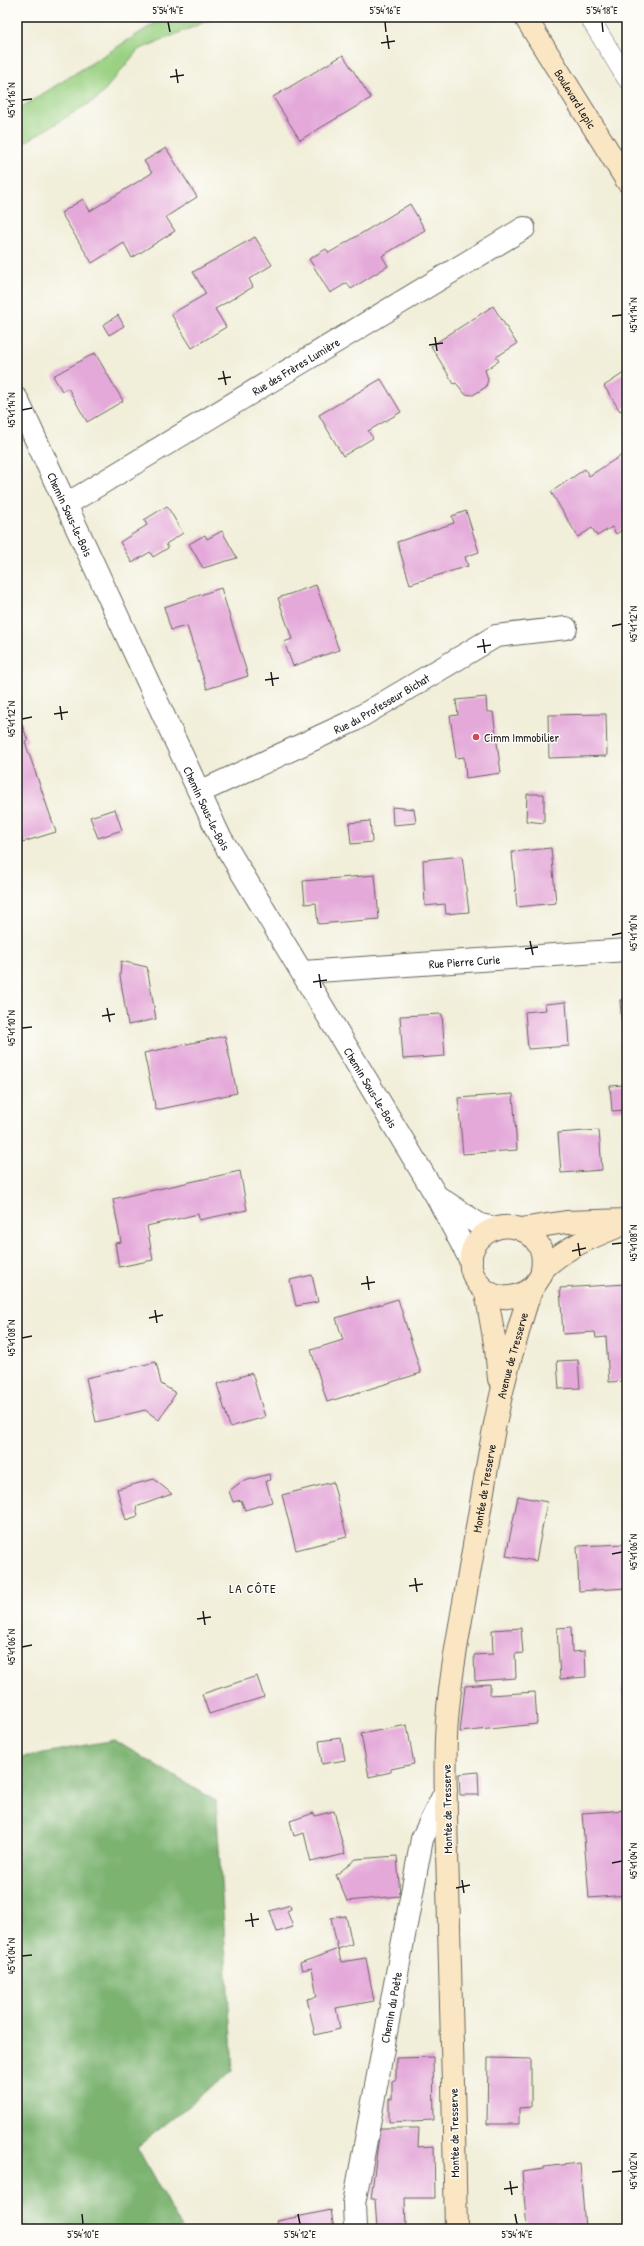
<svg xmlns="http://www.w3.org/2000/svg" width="644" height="2246" font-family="'Patrick Hand',sans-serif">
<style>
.green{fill:#9ad183;stroke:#5b7650}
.forest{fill:#7bb371;stroke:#4c6846}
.building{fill:#e4a8d9}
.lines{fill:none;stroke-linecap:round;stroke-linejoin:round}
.lane-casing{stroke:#67665e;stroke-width:20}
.street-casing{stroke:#67665e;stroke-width:24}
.secondary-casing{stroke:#67665e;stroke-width:24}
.lane{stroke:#fff;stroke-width:19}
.street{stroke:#fff;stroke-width:22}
.secondary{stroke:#fbe6c4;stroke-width:22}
.ticks{fill:none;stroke:#1c1c1c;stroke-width:1.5}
.poi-dot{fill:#d1495b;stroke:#fdfcf7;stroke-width:1.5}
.labels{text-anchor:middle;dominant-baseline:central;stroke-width:3;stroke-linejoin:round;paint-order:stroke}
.street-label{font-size:12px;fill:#1c1c1c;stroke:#fdfcf7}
.poi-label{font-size:12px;fill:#1c1c1c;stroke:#fdfcf7;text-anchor:start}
.neighbourhood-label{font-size:13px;letter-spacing:1px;fill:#1c1c1c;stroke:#fdfcf7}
.neatline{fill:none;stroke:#1c1c1c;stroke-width:1.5}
.ticks-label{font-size:10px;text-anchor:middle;fill:#1c1c1c}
</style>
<rect width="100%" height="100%" fill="#fdfcf7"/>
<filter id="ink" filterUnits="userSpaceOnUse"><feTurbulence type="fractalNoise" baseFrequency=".025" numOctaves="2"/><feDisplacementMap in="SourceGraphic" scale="8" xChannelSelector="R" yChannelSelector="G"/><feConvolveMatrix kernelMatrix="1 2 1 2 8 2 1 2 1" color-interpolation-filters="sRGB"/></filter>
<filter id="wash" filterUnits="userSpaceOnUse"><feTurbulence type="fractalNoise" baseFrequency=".012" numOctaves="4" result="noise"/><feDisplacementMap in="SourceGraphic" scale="16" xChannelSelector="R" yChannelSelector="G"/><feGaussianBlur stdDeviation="0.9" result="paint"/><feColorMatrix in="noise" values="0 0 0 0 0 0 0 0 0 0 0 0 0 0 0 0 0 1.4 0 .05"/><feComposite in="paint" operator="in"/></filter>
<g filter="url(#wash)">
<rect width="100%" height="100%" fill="#f1eed9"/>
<path class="green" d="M 165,17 L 217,17 L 138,50 L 98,98 L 17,147 L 17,110 Z"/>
<path class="forest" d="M 114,1740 L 216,1801 L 233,2070 L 137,2147 L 182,2229 L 17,2229 L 17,1758 Z"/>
<g id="blocks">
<path class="building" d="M 343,55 L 371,98 L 300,140 L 273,97 Z
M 166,148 L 197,197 L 166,217 L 175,231 L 132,258 L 124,243 L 92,263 L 61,213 L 83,199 L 90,211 L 152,173 L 144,161 Z
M 410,204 L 425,230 L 382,256 L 388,266 L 351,289 L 347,283 L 330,293 L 309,259 L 326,249 L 329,253 Z
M 255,237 L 272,265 L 249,279 L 253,287 L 215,309 L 226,327 L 192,348 L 171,314 L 206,294 L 193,272 Z
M 493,306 L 517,344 L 496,357 L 499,361 L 485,370 L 488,379 L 486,387 L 473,395 L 465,394 L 456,383 L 454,384 L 431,346 Z
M 118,315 L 124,326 L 109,335 L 103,325 Z
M 95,353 L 123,401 L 87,422 L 68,388 L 62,391 L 53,376 Z
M 627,371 L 627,406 L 620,411 L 604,386 Z
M 381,379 L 401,412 L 368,431 L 373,438 L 343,456 L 319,415 Z
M 622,455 L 627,464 L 627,527 L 616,534 L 612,527 L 597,536 L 592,528 L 578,537 L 551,492 L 585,469 L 589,476 Z
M 167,506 L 183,533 L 166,544 L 168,548 L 153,557 L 150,552 L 132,563 L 120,542 L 147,525 L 144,520 Z
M 466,511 L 479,552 L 465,557 L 468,566 L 410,584 L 397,542 L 454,523 L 452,516 Z
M 222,531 L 237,558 L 203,568 L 189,544 L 205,535 L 207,539 Z
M 316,585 L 339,650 L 293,666 L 284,642 L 292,639 L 278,598 Z
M 221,588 L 248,676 L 207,689 L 187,626 L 171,630 L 164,607 Z
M 486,697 L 487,712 L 493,712 L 501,773 L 466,778 L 464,757 L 456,758 L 450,716 L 458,715 L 456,700 Z
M 606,714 L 607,756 L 549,758 L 548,715 Z
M 21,722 L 28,741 L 25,742 L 56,832 L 23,842 L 17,826 L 17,723 Z
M 527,794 L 544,794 L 544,823 L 526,821 Z
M 392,807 L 414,809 L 416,823 L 393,825 Z
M 115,809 L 122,830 L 98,838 L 90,817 Z
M 370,821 L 372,842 L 351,844 L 349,823 Z
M 551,848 L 556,903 L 517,907 L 512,852 Z
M 462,856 L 469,912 L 446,914 L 445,904 L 425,906 L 423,860 Z
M 375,875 L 379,919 L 318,924 L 316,903 L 305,904 L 303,881 Z
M 121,961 L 147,967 L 156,1019 L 128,1025 L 120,976 Z
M 620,1000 L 627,1000 L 627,1052 L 624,1052 Z
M 566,1002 L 569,1046 L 528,1049 L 525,1012 L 546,1010 L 545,1004 Z
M 442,1014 L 445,1056 L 403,1059 L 400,1016 Z
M 225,1036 L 237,1093 L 156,1110 L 144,1053 Z
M 625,1085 L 627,1110 L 612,1111 L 610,1086 Z
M 513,1094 L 517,1150 L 463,1154 L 458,1098 Z
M 599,1130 L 602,1170 L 561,1173 L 558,1133 Z
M 240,1171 L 247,1210 L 199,1220 L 198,1214 L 147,1226 L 153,1260 L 119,1267 L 115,1243 L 121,1242 L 113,1199 Z
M 312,1275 L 318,1302 L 296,1306 L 290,1280 Z
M 627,1284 L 627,1381 L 609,1382 L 606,1337 L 596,1338 L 595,1332 L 563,1334 L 560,1288 Z
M 398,1299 L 421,1373 L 327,1402 L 311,1350 L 343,1340 L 336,1318 Z
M 578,1360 L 580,1388 L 559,1389 L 557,1361 Z
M 156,1362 L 161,1384 L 176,1393 L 159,1420 L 145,1410 L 96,1422 L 86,1378 Z
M 252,1373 L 265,1417 L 230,1427 L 217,1384 Z
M 269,1474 L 271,1480 L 266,1481 L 272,1502 L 245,1510 L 241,1500 L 233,1502 L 229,1491 L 241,1482 Z
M 154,1479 L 172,1494 L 136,1507 L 138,1516 L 126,1520 L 117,1489 Z
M 333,1482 L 347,1537 L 296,1550 L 282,1495 Z
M 518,1496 L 547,1502 L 536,1561 L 506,1556 Z
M 626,1544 L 627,1588 L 579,1591 L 577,1546 Z
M 571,1627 L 572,1652 L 585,1651 L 586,1677 L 560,1679 L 557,1628 Z
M 521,1628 L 523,1653 L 515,1654 L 516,1678 L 475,1681 L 474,1655 L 493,1654 L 492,1630 Z
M 257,1676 L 264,1697 L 209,1714 L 202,1694 Z
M 490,1684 L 490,1695 L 535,1692 L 537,1724 L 460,1732 L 465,1686 Z
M 627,1687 L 627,1720 L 625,1720 L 622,1688 Z
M 407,1725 L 414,1764 L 391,1769 L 391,1772 L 369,1777 L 361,1734 Z
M 341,1738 L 345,1760 L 322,1764 L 319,1741 Z
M 478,1772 L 479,1795 L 460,1795 L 459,1774 Z
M 627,1810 L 627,1895 L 589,1898 L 582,1813 Z
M 334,1811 L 345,1854 L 311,1862 L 304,1833 L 294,1836 L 290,1821 L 314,1813 L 315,1816 Z
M 397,1856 L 400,1896 L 347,1901 L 336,1875 L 356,1859 Z
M 290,1905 L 291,1909 L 287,1911 L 293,1927 L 277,1932 L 270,1911 Z
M 346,1916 L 352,1944 L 338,1949 L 331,1918 Z
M 338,1949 L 341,1962 L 366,1958 L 374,2001 L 336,2008 L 340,2029 L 315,2035 L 307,1999 L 317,1997 L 312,1968 L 302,1970 L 300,1963 Z
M 433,2057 L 434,2120 L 389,2122 L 389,2099 L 392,2099 L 392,2081 L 396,2079 L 396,2058 Z
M 488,2058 L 531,2059 L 531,2107 L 519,2108 L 519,2124 L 487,2124 Z
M 380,2128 L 419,2128 L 418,2147 L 434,2146 L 435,2198 L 405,2198 L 406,2229 L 377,2229 L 375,2199 L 371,2199 Z
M 580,2163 L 585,2229 L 527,2229 L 522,2172 L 544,2169 L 544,2167 Z
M 331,2210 L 334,2229 L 278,2229 L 277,2221 Z"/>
</g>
</g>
<g filter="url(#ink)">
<use href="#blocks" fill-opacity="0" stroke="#67665e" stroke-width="1"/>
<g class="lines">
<defs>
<path id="lane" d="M 589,17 L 627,79"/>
<g id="street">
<path id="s1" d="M 17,399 L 219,835 L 437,1197 L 471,1261"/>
<path id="s2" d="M 67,504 L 524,228"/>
<path id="s3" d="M 200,792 L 353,721 L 496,636 L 566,628"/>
<path id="s4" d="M 303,972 L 627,950"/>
<path d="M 438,1197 L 480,1225 L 496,1228"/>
<path id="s5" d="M 355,2229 L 354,2204 L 422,1839 L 446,1790"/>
</g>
<g id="secondary">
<path id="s6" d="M 525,17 L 627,181"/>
<path d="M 521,1229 L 566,1222 L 627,1220"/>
<path d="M 542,1270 C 565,1247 594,1236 624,1224"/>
<path d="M 486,1292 L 496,1349 L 499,1379"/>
<path id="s7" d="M 456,2229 C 454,2128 452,2028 449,1927 C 448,1864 444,1801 446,1738 C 448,1683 461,1622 470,1568 C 484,1491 493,1412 517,1336 C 521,1321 525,1306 531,1291 C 534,1284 541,1279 542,1271 C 543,1266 543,1257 542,1253 C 535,1228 505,1219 485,1234 C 448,1261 488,1321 533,1287"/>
</g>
</defs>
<use href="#lane" class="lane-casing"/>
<use href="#street" class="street-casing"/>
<use href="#secondary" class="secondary-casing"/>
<use href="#lane" class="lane"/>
<use href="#street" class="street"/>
<use href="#secondary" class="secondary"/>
</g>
</g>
<path class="ticks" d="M 168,22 L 170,32M 385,22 L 386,32M 602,22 L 603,32M 387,35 L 389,49M 381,43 L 395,41M 176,69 L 178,83M 170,77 L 184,75M 22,100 L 32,99M 612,316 L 622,315M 435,337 L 437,351M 429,345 L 443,343M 223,371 L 226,385M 218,379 L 231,377M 22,410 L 32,408M 612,626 L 622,624M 483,639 L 485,653M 477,647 L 491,645M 271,672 L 273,686M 265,680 L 279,678M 60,706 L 62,720M 54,714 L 68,712M 22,719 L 32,717M 612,935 L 622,933M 530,941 L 533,955M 525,949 L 538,947M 319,974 L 321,988M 313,982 L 327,980M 107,1008 L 110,1022M 102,1016 L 115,1014M 22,1028 L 32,1027M 578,1243 L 580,1256M 612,1244 L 622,1243M 572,1251 L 586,1248M 367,1276 L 369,1290M 361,1284 L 375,1282M 155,1310 L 157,1323M 149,1318 L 163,1315M 22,1338 L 32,1336M 612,1554 L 622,1552M 415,1578 L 417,1592M 409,1586 L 423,1584M 203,1611 L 205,1625M 197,1619 L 211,1617M 22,1647 L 32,1645M 612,1863 L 622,1861M 462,1880 L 464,1893M 456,1888 L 470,1885M 251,1913 L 253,1927M 245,1921 L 259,1919M 22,1956 L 32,1955M 612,2172 L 622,2171M 510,2181 L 512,2195M 504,2189 L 518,2187M 82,2214 L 83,2224M 298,2214 L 300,2224M 515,2214 L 517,2224"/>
<circle class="poi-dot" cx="476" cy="737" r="4"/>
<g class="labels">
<g class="street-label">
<text stroke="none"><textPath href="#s6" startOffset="96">Boulevard Lepic</textPath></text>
<text stroke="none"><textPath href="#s2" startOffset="267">Rue des Frères Lumière</textPath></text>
<text stroke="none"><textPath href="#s1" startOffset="127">Chemin Sous-le-Bois</textPath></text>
<text stroke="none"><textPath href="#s3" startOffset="202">Rue du Professeur Bichat</textPath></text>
<text stroke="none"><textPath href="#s1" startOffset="451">Chemin Sous-le-Bois</textPath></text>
<text stroke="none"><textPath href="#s4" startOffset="162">Rue Pierre Curie</textPath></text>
<text stroke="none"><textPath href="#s1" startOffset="775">Chemin Sous-le-Bois</textPath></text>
<text stroke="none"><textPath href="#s7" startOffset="880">Avenue de Tresserve</textPath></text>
<text stroke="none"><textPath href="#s7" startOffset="744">Montée de Tresserve</textPath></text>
<text transform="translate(447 1809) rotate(-91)">Montée de Tresserve</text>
<text stroke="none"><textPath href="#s5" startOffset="225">Chemin du Poète</textPath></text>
<text transform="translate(454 2133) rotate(-91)">Montée de Tresserve</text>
</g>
<g class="poi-label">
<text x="484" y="737">Cimm Immobilier</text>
</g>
<g class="neighbourhood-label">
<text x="253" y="1588">LA CÔTE</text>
</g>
</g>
<rect width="644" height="2246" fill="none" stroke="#fdfcf7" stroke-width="44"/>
<rect x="22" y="22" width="600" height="2202" class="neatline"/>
<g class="ticks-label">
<text x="168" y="14">5°54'14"E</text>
<text x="385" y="14">5°54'16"E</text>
<text x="602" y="14">5°54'18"E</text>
<text transform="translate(11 100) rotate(-90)" y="4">45°41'16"N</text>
<text transform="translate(633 315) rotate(-90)" y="4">45°41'14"N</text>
<text transform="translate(11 410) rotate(-90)" y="4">45°41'14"N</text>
<text transform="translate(633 624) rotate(-90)" y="4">45°41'12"N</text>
<text transform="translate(11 719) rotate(-90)" y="4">45°41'12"N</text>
<text transform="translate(633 933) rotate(-90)" y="4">45°41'10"N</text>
<text transform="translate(11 1028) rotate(-90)" y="4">45°41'10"N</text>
<text transform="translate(633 1243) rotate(-90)" y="4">45°41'08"N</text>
<text transform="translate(11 1338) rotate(-90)" y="4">45°41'08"N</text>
<text transform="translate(633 1552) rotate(-90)" y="4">45°41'06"N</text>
<text transform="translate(11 1647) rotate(-90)" y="4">45°41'06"N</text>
<text transform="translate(633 1861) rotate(-90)" y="4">45°41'04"N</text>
<text transform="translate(11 1956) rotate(-90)" y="4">45°41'04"N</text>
<text transform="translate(633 2171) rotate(-90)" y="4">45°41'02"N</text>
<text x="83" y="2238">5°54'10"E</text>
<text x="300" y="2238">5°54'12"E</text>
<text x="517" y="2238">5°54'14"E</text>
</g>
</svg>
